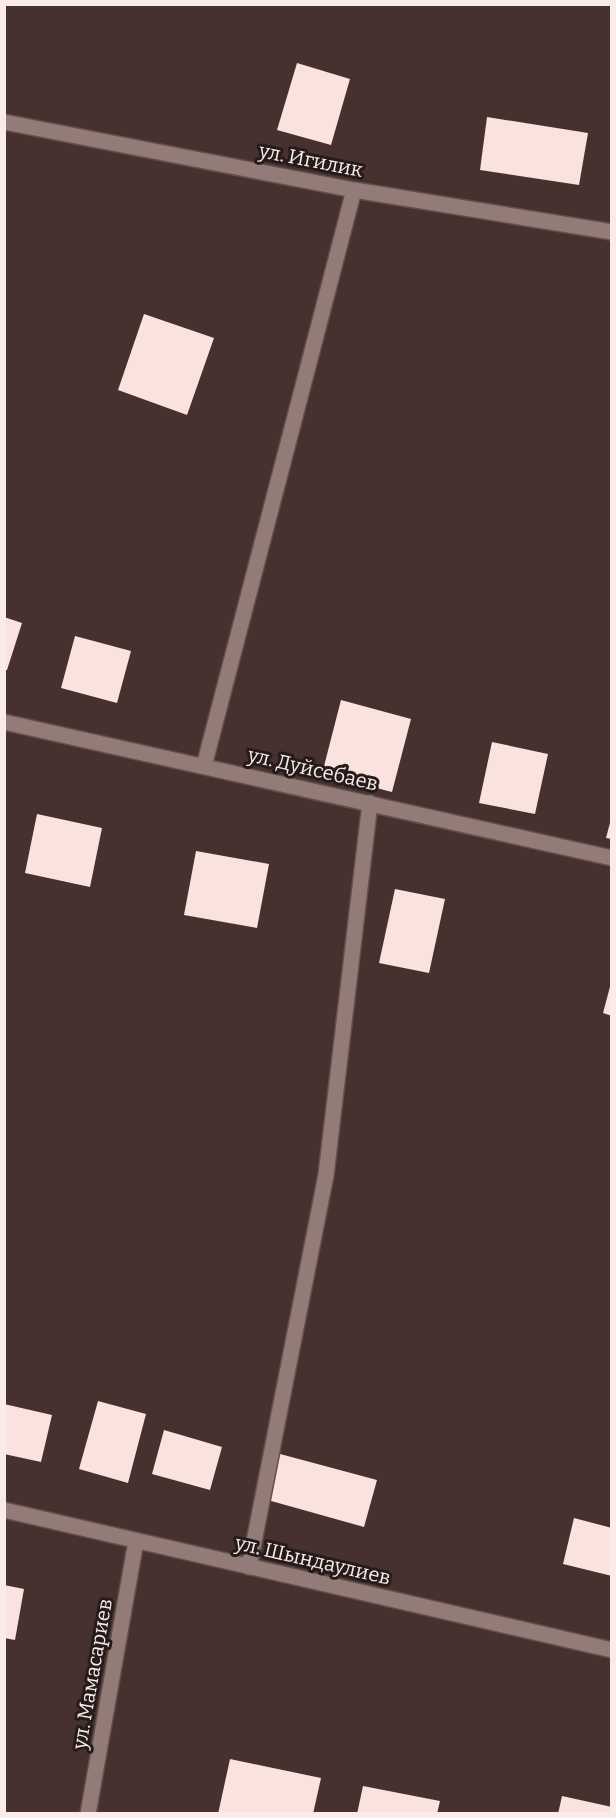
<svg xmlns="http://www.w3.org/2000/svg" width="616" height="1818" font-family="Bitter,serif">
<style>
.building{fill:#fae3df}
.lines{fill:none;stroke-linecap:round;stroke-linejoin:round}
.minor-casing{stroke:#634f4c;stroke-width:18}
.minor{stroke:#937b78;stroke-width:15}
.labels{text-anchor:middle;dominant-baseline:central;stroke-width:6;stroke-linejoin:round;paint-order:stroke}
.street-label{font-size:20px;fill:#f9ebe8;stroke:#251b1a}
</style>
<rect width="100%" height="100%" fill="#46312e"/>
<path class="building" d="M 297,63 L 350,79 L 331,145 L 277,130 Z
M 487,117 L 588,133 L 579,185 L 480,170 Z
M 144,314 L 214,338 L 187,415 L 118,390 Z
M 4,617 L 22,623 L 7,670 L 4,670 Z
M 75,636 L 131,651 L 117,703 L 61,688 Z
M 341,700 L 411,719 L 392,792 L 322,774 Z
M 492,742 L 548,754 L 535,814 L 479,803 Z
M 37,814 L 102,828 L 90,887 L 25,873 Z
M 611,819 L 612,819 L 612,839 L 606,838 Z
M 196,851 L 269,864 L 257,928 L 184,915 Z
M 395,889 L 445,899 L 429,973 L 379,963 Z
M 611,983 L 612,983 L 612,1016 L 603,1013 Z
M 98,1401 L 146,1414 L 128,1483 L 79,1469 Z
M 4,1404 L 52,1415 L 41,1462 L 4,1454 Z
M 164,1430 L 222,1447 L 210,1490 L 152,1474 Z
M 269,1451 L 377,1480 L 364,1527 L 257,1497 Z
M 574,1518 L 612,1528 L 612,1576 L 563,1564 Z
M 4,1585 L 24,1589 L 15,1640 L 4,1638 Z
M 230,1759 L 321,1778 L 313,1814 L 218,1814 Z
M 363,1786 L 440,1801 L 437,1814 L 357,1814 Z
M 562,1796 L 612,1807 L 612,1814 L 558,1814 Z"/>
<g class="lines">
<defs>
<path id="minor" d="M 4,122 L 354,190 L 612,232
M 4,722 L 612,858
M 204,766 L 354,190
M 4,1510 L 612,1650
M 249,1567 L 326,1175 L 370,803
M 88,1814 L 136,1541"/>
</defs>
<use href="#minor" class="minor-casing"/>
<use href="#minor" class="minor"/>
</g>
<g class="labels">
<g class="street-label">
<text transform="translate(311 160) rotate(11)">ул. Игилик</text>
<text transform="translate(313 769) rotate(13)">ул. Дуйсебаев</text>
<text transform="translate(313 1560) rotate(13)">ул. Шындаулиев</text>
<text transform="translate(92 1674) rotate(-80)">ул. Мамасариев</text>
</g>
</g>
<rect width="616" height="1818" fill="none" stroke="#f9ebe8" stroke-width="12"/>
</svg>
